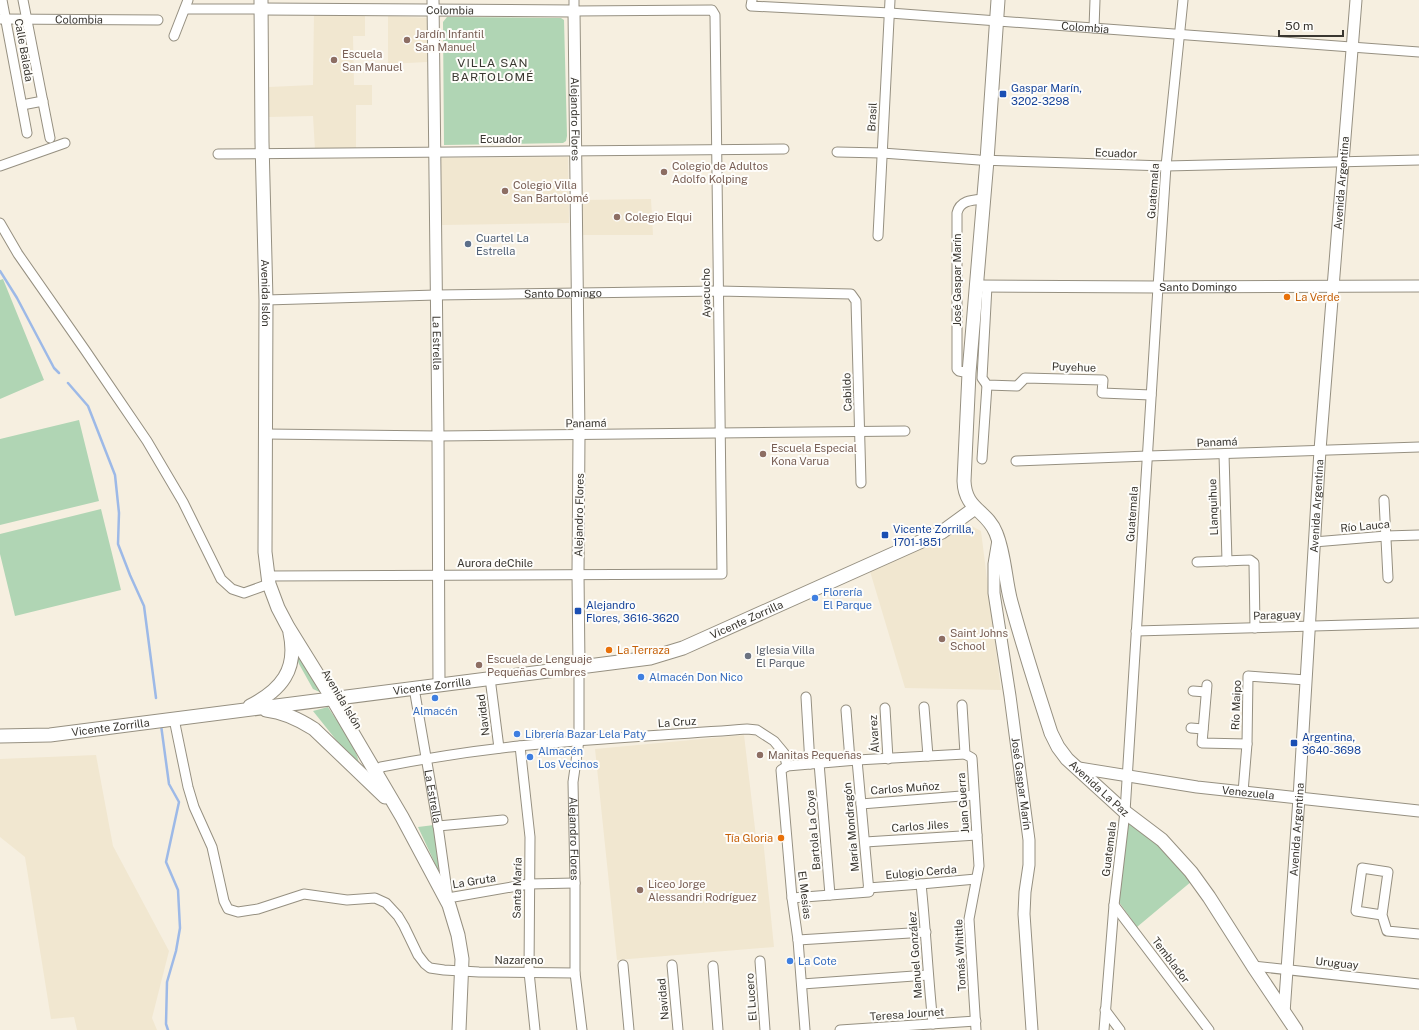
<svg xmlns="http://www.w3.org/2000/svg" width="1419" height="1030" font-family="'Public Sans',sans-serif">
<style>
.built{fill:#f1e7d0}
.green{fill:#b0d5b4}
.lines{fill:none;stroke-linecap:round;stroke-linejoin:round}
.stream{stroke:#9db9e7;stroke-width:2.5}
.minor-casing{stroke:#969081;stroke-width:11}
.tertiary-casing{stroke:#969081;stroke-width:13}
.secondary-casing{stroke:#969081;stroke-width:15}
.minor{stroke:#fff;stroke-width:9}
.tertiary{stroke:#fff;stroke-width:11}
.secondary{stroke:#fff;stroke-width:13}
.education-dot{fill:#8d6e63;stroke:#fefdfa;stroke-width:1.5}
.transit-dot{fill:#1a4fb4;stroke:#fefdfa;stroke-width:1.5}
.service-dot{fill:#5c6f8a;stroke:#fefdfa;stroke-width:1.5}
.food-dot{fill:#e8710a;stroke:#fefdfa;stroke-width:1.5}
.shop-dot{fill:#3f7fe0;stroke:#fefdfa;stroke-width:1.5}
.worship-dot{fill:#6b7280;stroke:#fefdfa;stroke-width:1.5}
.labels{text-anchor:middle;dominant-baseline:central;stroke-width:4;stroke-linejoin:round;paint-order:stroke}
.street-label{font-size:11px;fill:#393630;stroke:#fefdfa}
.education-label{font-size:11px;fill:#785e54;stroke:#fefdfa;text-anchor:start}
.transit-label{font-size:11px;fill:#164399;stroke:#fefdfa;text-anchor:start}
.service-label{font-size:11px;fill:#4e5e75;stroke:#fefdfa;text-anchor:start}
.food-label{font-size:11px;fill:#c56008;stroke:#fefdfa;text-anchor:start}
.shop-label{font-size:11px;fill:#366cbe;stroke:#fefdfa;text-anchor:start}
.worship-label{font-size:11px;fill:#5b616d;stroke:#fefdfa;text-anchor:start}
.neighbourhood-label{font-size:12px;letter-spacing:1px;fill:#393630;stroke:#fefdfa}
</style>
<rect width="100%" height="100%" fill="#f6efe0"/>
<path class="built" d="M 314,12 L 365,12 L 365,36 L 353,36 L 354,85 L 372,85 L 372,105 L 356,105 L 356,150 L 315,150 L 313,116 L 269,117 L 269,87 L 313,85 Z
M 388,16 L 428,18 L 427,62 L 388,64 Z
M 568,157 L 569,223 L 442,225 L 441,158 Z
M 651,199 L 653,235 L 583,235 L 582,200 Z
M 968,524 L 981,531 L 1001,690 L 905,688 L 869,568 Z
M 744,735 L 756,837 L 763,839 L 774,947 L 617,960 L 595,749 Z
M 96,755 L 113,846 L 169,951 L 152,1018 L 157,1030 L 77,1030 L 74,1017 L 51,1019 L 25,857 L 0,837 L 0,759 Z"/>
<path class="green" d="M 447,17 L 561,18 L 564,20 L 567,136 L 566,141 L 563,143 L 444,145 L 443,22 Z
M 3,279 L 44,380 L 0,399 L 0,280 Z
M 79,420 L 99,501 L 0,525 L 0,439 Z
M 101,509 L 121,590 L 15,616 L 0,554 L 0,534 Z
M 295,652 L 304,662 L 324,694 L 313,689 L 299,664 Z
M 328,707 C 338,723 359,748 359,766 L 349,756 L 313,711 Z
M 1127,818 L 1172,854 L 1192,881 L 1137,927 L 1119,902 Z
M 434,825 L 439,872 L 418,827 Z"/>
<g class="lines">
<path class="stream" d="M 0,271 L 17,298 L 54,368 L 59,373
M 68,383 L 88,406 L 115,475 L 119,513 L 118,544 L 130,575 L 144,606 L 156,698
M 161,725 L 169,784 L 179,802 L 166,862 L 178,890 L 180,928 L 176,951 L 167,982 L 166,1024 L 168,1030"/>
<defs>
<g id="minor">
<path d="M 2,0 L 27,133"/>
<path d="M 23,0 L 50,138"/>
<path id="s1" d="M 752,0 L 751,6 L 890,13 L 1419,52"/>
<path d="M 185,9 L 261,9"/>
<path id="s2" d="M 0,19 L 158,20"/>
<path d="M 1094,28 L 1095,0"/>
<path d="M 174,36 L 188,0"/>
<path d="M 22,105 L 43,101"/>
<path d="M 837,152 L 882,153 L 979,160 L 1166,166 L 1419,160"/>
<path d="M 218,154 L 784,149"/>
<path d="M 0,166 L 65,143"/>
<path d="M 0,223 L 18,254 L 85,350 L 147,441 L 183,502 L 221,579 L 232,589 L 244,593 L 269,584"/>
<path d="M 878,236 L 890,0"/>
<path d="M 987,286 L 982,378 L 987,385 L 1017,386 L 1025,378 L 1103,380 L 1102,393 L 1151,395"/>
<path id="s3" d="M 266,300 L 436,295 L 718,291 L 851,294 L 856,301 L 861,483"/>
<path d="M 969,373 L 959,371 L 957,369 L 957,213 C 960,200 973,200 984,199"/>
<path d="M 266,434 L 438,436 L 905,431"/>
<path d="M 1224,454 L 1227,561"/>
<path d="M 982,459 L 987,385"/>
<path d="M 1016,461 L 1148,456 L 1419,447"/>
<path d="M 1384,500 L 1388,578"/>
<path d="M 1314,542 L 1386,536 L 1419,535"/>
<path d="M 1197,562 L 1250,560 L 1254,563 L 1255,628"/>
<path d="M 268,576 L 722,574 L 715,15 L 712,10 L 574,11 L 574,0"/>
<path d="M 1136,631 L 1419,623"/>
<path id="s4" d="M 579,666 L 579,740 L 573,782 L 575,883 L 575,973 L 582,1030"/>
<path d="M 490,678 L 499,748"/>
<path d="M 1207,685 L 1202,743 L 1247,744"/>
<path id="s5" d="M 414,688 L 438,826 L 448,898"/>
<path d="M 1193,691 L 1206,692"/>
<path d="M 806,697 L 810,764"/>
<path d="M 962,705 L 965,754 L 972,758 L 979,866 L 969,919 L 976,1030"/>
<path d="M 924,707 L 928,756"/>
<path d="M 885,708 L 888,759"/>
<path d="M 846,710 L 850,760"/>
<path d="M 174,719 L 188,787 L 194,807 L 212,847 L 224,901 L 228,909 L 238,912 L 258,909 L 304,894 L 347,900 L 375,898 L 386,903 L 398,916 L 404,926 L 418,955 L 425,964 L 430,968 L 444,970 L 479,972 L 575,973"/>
<path d="M 1191,728 L 1203,729"/>
<path d="M 520,746 L 530,837 L 529,972 L 535,1030"/>
<path d="M 819,763 L 830,895"/>
<path d="M 787,766 L 781,770 L 792,898 L 798,940 L 805,1030"/>
<path d="M 787,766 L 857,760 L 965,754"/>
<path d="M 377,774 L 381,767 C 427,758 473,751 519,746 C 595,738 671,735 747,729 L 757,730 L 774,741 L 784,753 L 787,766"/>
<path d="M 1243,792 L 1247,744 L 1248,676 L 1306,680"/>
<path d="M 861,804 L 974,795"/>
<path d="M 438,826 L 503,820"/>
<path d="M 865,842 L 977,835"/>
<path d="M 921,884 C 926,931 928,978 933,1024"/>
<path d="M 868,888 L 921,884 L 976,879"/>
<path d="M 448,898 L 529,884 L 575,883"/>
<path d="M 792,898 L 869,892 L 857,760"/>
<path d="M 1114,905 L 1209,1030"/>
<path d="M 1382,915 L 1356,911 L 1362,868 L 1388,872 L 1382,915 L 1387,931 L 1419,934"/>
<path d="M 798,940 L 926,932"/>
<path d="M 760,961 L 765,1030"/>
<path d="M 623,965 L 629,1030"/>
<path d="M 672,965 L 678,1030"/>
<path d="M 713,966 L 718,1030"/>
<path d="M 1253,966 L 1419,984"/>
<path d="M 802,984 L 928,975"/>
<path d="M 1105,1010 L 1120,1030"/>
<path d="M 840,1030 L 976,1021"/>
<path d="M 1104,1030 L 1114,905 L 1125,812 L 1158,287 L 1166,166 L 1183,0"/>
</g>
<g id="tertiary">
<path id="s6" d="M 433,0 L 438,436 L 439,685"/>
<path id="s7" d="M 261,9 L 574,11 L 579,435 L 578,574 L 579,666"/>
<path id="s8" d="M 977,286 L 1158,287 L 1419,286"/>
<path id="s9" d="M 998,540 L 994,564 L 994,593 L 1010,696 L 1029,840 L 1029,865 L 1025,892 L 1024,914 L 1032,1030"/>
<path id="s10" d="M 1079,768 L 1197,787 L 1419,811"/>
<path id="s11" d="M 1284,1013 L 1299,798 L 1320,450 L 1356,0"/>
</g>
<g id="secondary">
<path id="s12" d="M 261,0 L 262,142 L 266,300 L 265,552 L 269,584 L 278,608 L 288,627 L 332,698 L 402,817 L 449,905 L 458,935 L 462,959 L 459,1030"/>
<path id="s13" d="M 998,0 L 987,160 L 969,373 L 964,481 C 965,510 987,510 996,533 C 1005,555 1005,580 1011,602 C 1023,646 1037,690 1051,733 L 1058,747 L 1067,759 L 1125,812 L 1162,840 L 1191,872 L 1209,897 L 1253,966 L 1296,1030"/>
<path d="M 250,706 C 281,690 298,670 290,633"/>
<path d="M 266,710 C 284,712 300,720 314,729 L 385,797"/>
<path id="s14" d="M 0,736 L 50,735 L 650,658 L 683,648 L 942,532 L 975,508"/>
</g>
</defs>
<use href="#minor" class="minor-casing"/>
<use href="#tertiary" class="tertiary-casing"/>
<use href="#secondary" class="secondary-casing"/>
<use href="#minor" class="minor"/>
<use href="#tertiary" class="tertiary"/>
<use href="#secondary" class="secondary"/>
</g>
<g class="education-dot">
<circle cx="407" cy="40" r="4"/>
<circle cx="334" cy="60" r="4"/>
<circle cx="664" cy="172" r="4"/>
<circle cx="505" cy="191" r="4"/>
<circle cx="617" cy="217" r="4"/>
<circle cx="763" cy="454" r="4"/>
<circle cx="942" cy="639" r="4"/>
<circle cx="479" cy="665" r="4"/>
<circle cx="760" cy="755" r="4"/>
<circle cx="640" cy="890" r="4"/>
</g>
<g class="transit-dot">
<rect x="999" y="90" width="8" height="8" rx="2"/>
<rect x="881" y="531" width="8" height="8" rx="2"/>
<rect x="574" y="607" width="8" height="8" rx="2"/>
<rect x="1290" y="739" width="8" height="8" rx="2"/>
</g>
<circle class="service-dot" cx="468" cy="244" r="4"/>
<g class="food-dot">
<circle cx="1287" cy="297" r="4"/>
<circle cx="609" cy="650" r="4"/>
<circle cx="781" cy="838" r="4"/>
</g>
<g class="shop-dot">
<circle cx="815" cy="598" r="4"/>
<circle cx="641" cy="677" r="4"/>
<circle cx="435" cy="698" r="4"/>
<circle cx="517" cy="734" r="4"/>
<circle cx="530" cy="757" r="4"/>
<circle cx="790" cy="961" r="4"/>
</g>
<circle class="worship-dot" cx="748" cy="656" r="4"/>
<g class="labels">
<g class="street-label">
<text stroke="none"><textPath href="#s7" startOffset="189">Colombia</textPath></text>
<text stroke="none"><textPath href="#s2" startOffset="79">Colombia</textPath></text>
<text stroke="none"><textPath href="#s1" startOffset="341">Colombia</textPath></text>
<text transform="translate(24 50) rotate(80)">Calle Balada</text>
<text transform="translate(872 117) rotate(-87)">Brasil</text>
<text stroke="none"><textPath href="#s7" startOffset="421">Alejandro Flores</textPath></text>
<text x="501" y="139">Ecuador</text>
<text transform="translate(1116 153) rotate(2)">Ecuador</text>
<text stroke="none"><textPath href="#s11" startOffset="832">Avenida Argentina</textPath></text>
<text transform="translate(1153 191) rotate(-86)">Guatemala</text>
<text transform="translate(957 280) rotate(-90)">José Gaspar Marín</text>
<text stroke="none"><textPath href="#s8" startOffset="221">Santo Domingo</textPath></text>
<text stroke="none"><textPath href="#s12" startOffset="293">Avenida Islón</textPath></text>
<text stroke="none"><textPath href="#s3" startOffset="297">Santo Domingo</textPath></text>
<text transform="translate(706 293) rotate(-91)">Ayacucho</text>
<text stroke="none"><textPath href="#s6" startOffset="343">La Estrella</textPath></text>
<text transform="translate(1074 367) rotate(2)">Puyehue</text>
<text transform="translate(847 392) rotate(-92)">Cabildo</text>
<text transform="translate(586 423) rotate(-1)">Panamá</text>
<text transform="translate(1217 442) rotate(-2)">Panamá</text>
<text stroke="none"><textPath href="#s11" startOffset="508">Avenida Argentina</textPath></text>
<text transform="translate(1213 507) rotate(-92)">Llanquihue</text>
<text transform="translate(1132 514) rotate(-86)">Guatemala</text>
<text transform="translate(579 515) rotate(-89)">Alejandro Flores</text>
<text transform="translate(1365 526) rotate(-5)">Río Lauca</text>
<text x="495" y="563">Aurora deChile</text>
<text transform="translate(1277 615) rotate(-2)">Paraguay</text>
<text stroke="none"><textPath href="#s14" startOffset="759">Vicente Zorrilla</textPath></text>
<text stroke="none"><textPath href="#s14" startOffset="435">Vicente Zorrilla</textPath></text>
<text transform="translate(342 699) rotate(59)">Avenida Islón</text>
<text transform="translate(1236 705) rotate(-88)">Río Maipo</text>
<text transform="translate(483 715) rotate(-97)">Navidad</text>
<text transform="translate(677 722) rotate(-4)">La Cruz</text>
<text stroke="none"><textPath href="#s14" startOffset="111">Vicente Zorrilla</textPath></text>
<text transform="translate(874 734) rotate(-94)">Álvarez</text>
<text stroke="none"><textPath href="#s9" startOffset="246">José Gaspar Marín</textPath></text>
<text transform="translate(905 788) rotate(-4)">Carlos Muñoz</text>
<text stroke="none"><textPath href="#s13" startOffset="827">Avenida La Paz</textPath></text>
<text stroke="none"><textPath href="#s10" startOffset="171">Venezuela</textPath></text>
<text stroke="none"><textPath href="#s5" startOffset="110">La Estrella</textPath></text>
<text transform="translate(963 803) rotate(-94)">Juan Guerra</text>
<text transform="translate(920 826) rotate(-4)">Carlos Jiles</text>
<text transform="translate(851 827) rotate(-95)">María Mondragón</text>
<text stroke="none"><textPath href="#s11" startOffset="184">Avenida Argentina</textPath></text>
<text transform="translate(813 830) rotate(-95)">Bartola La Coya</text>
<text stroke="none"><textPath href="#s4" startOffset="173">Alejandro Flores</textPath></text>
<text transform="translate(1109 849) rotate(-83)">Guatemala</text>
<text transform="translate(921 872) rotate(-5)">Eulogio Cerda</text>
<text transform="translate(474 881) rotate(-9)">La Gruta</text>
<text transform="translate(517 888) rotate(-89)">Santa María</text>
<text transform="translate(805 895) rotate(83)">El Mesías</text>
<text transform="translate(915 955) rotate(-94)">Manuel González</text>
<text transform="translate(960 955) rotate(-93)">Tomás Whittle</text>
<text x="519" y="960">Nazareno</text>
<text transform="translate(1171 960) rotate(53)">Temblador</text>
<text transform="translate(1337 963) rotate(6)">Uruguay</text>
<text transform="translate(751 997) rotate(-94)">El Lucero</text>
<text transform="translate(663 999) rotate(-95)">Navidad</text>
<text transform="translate(907 1014) rotate(-4)">Teresa Journet</text>
</g>
<g class="education-label">
<text x="415" y="34">Jardín Infantil<tspan x="415" dy="13">San Manuel</tspan></text>
<text x="342" y="54">Escuela<tspan x="342" dy="13">San Manuel</tspan></text>
<text x="672" y="166">Colegio de Adultos<tspan x="672" dy="13">Adolfo Kolping</tspan></text>
<text x="513" y="185">Colegio Villa<tspan x="513" dy="13">San Bartolomé</tspan></text>
<text x="625" y="217">Colegio Elqui</text>
<text x="771" y="448">Escuela Especial<tspan x="771" dy="13">Kona Varua</tspan></text>
<text x="950" y="633">Saint Johns<tspan x="950" dy="13">School</tspan></text>
<text x="487" y="659">Escuela de Lenguaje<tspan x="487" dy="13">Pequeñas Cumbres</tspan></text>
<text x="768" y="755">Manitas Pequeñas</text>
<text x="648" y="884">Liceo Jorge<tspan x="648" dy="13">Alessandri Rodríguez</tspan></text>
</g>
<g class="transit-label">
<text x="1011" y="88">Gaspar Marín,<tspan x="1011" dy="13">3202-3298</tspan></text>
<text x="893" y="529">Vicente Zorrilla,<tspan x="893" dy="13">1701-1851</tspan></text>
<text x="586" y="605">Alejandro<tspan x="586" dy="13">Flores, 3616-3620</tspan></text>
<text x="1302" y="737">Argentina,<tspan x="1302" dy="13">3640-3698</tspan></text>
</g>
<g class="service-label">
<text x="476" y="238">Cuartel La<tspan x="476" dy="13">Estrella</tspan></text>
</g>
<g class="food-label">
<text x="1295" y="297">La Verde</text>
<text x="617" y="650">La Terraza</text>
<text x="773" y="838" text-anchor="end">Tía Gloria</text>
</g>
<g class="shop-label">
<text x="823" y="592">Florería<tspan x="823" dy="13">El Parque</tspan></text>
<text x="649" y="677">Almacén Don Nico</text>
<text x="435" y="711" text-anchor="middle">Almacén</text>
<text x="525" y="734">Librería Bazar Lela Paty</text>
<text x="538" y="751">Almacén<tspan x="538" dy="13">Los Vecinos</tspan></text>
<text x="798" y="961">La Cote</text>
</g>
<g class="worship-label">
<text x="756" y="650">Iglesia Villa<tspan x="756" dy="13">El Parque</tspan></text>
</g>
<g class="neighbourhood-label">
<text x="493" y="63">VILLA SAN<tspan x="493" dy="14">BARTOLOMÉ</tspan></text>
</g>
</g>
<path d="M1279 30v6h64v-6" fill="none" stroke="#393630" stroke-width="2"/>
<text x="1285" y="30" font-size="12" fill="#393630" stroke="#fefdfa" stroke-width="3" paint-order="stroke">50 m</text>
</svg>
